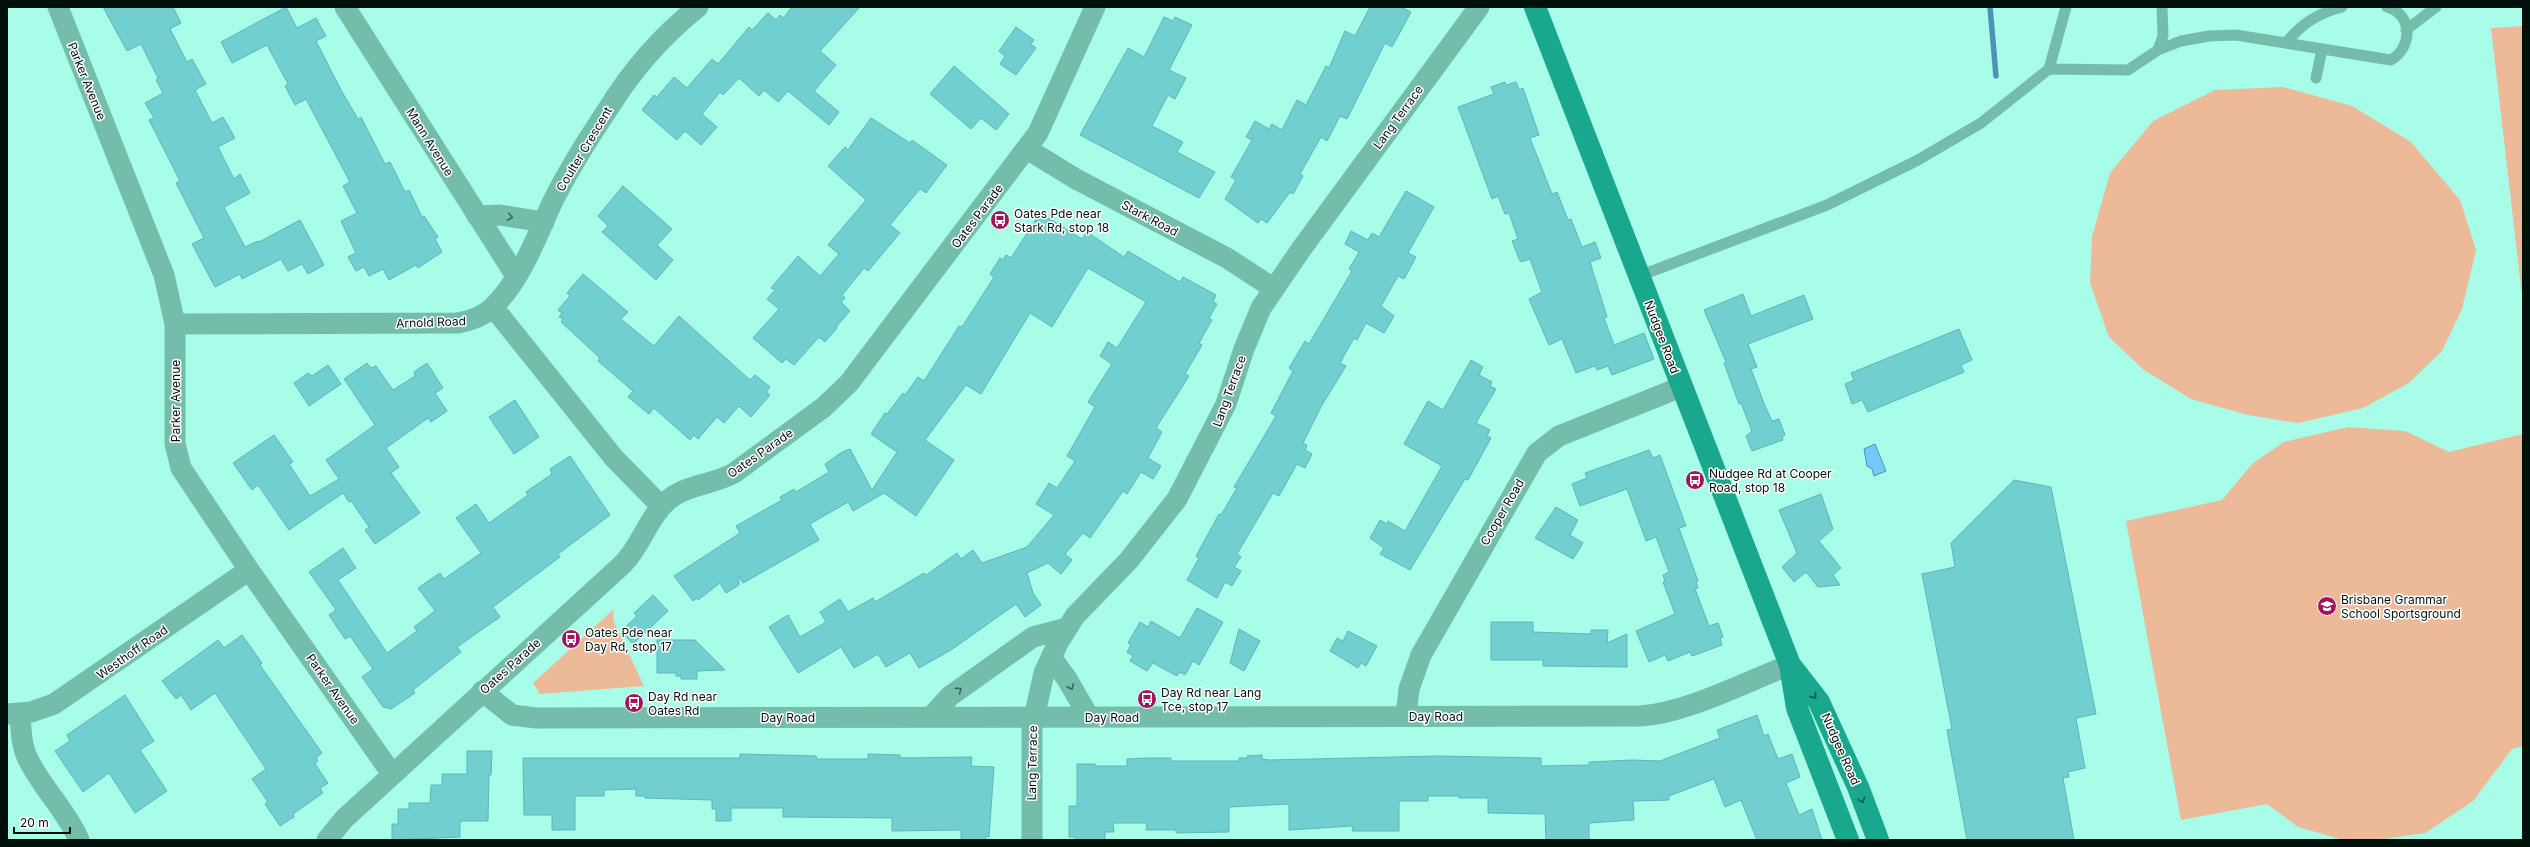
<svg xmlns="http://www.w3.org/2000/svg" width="2530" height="847" font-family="Inter,sans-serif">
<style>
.green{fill:#ecba98}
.water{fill:#71c9fc;stroke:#4f92b4}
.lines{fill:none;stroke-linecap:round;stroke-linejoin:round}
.stream{stroke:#4f92b4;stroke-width:5.5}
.building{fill:#72cfd0;stroke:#5ab8b9}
.service{stroke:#75bdab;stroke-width:11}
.minor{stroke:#75bdab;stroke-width:21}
.secondary{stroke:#19a78d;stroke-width:22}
.oneway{stroke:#3a675c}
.oneway2{stroke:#0c5c4c}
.labels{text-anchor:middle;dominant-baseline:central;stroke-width:3;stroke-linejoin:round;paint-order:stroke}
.street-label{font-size:12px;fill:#00110c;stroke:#fff}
.poi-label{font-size:12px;fill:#00110c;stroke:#fff;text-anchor:start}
</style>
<rect width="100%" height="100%" fill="#a7fde7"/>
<path class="green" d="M 2523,26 L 2523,304 L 2491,28 Z
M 2283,87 L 2352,106 L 2411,142 L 2460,200 L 2476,250 L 2462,309 L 2442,351 L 2409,383 L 2363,408 L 2298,423 L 2248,415 L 2191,399 L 2144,370 L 2109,337 L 2090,283 L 2092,237 L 2110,173 L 2153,121 L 2215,90 Z
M 2348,427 L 2405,431 L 2449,452 L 2523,434 L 2523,746 L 2512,749 L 2473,801 L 2425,833 L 2376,840 L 2344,840 L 2298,827 L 2267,804 L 2181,820 L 2126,521 L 2222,500 L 2253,463 L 2284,442 Z
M 614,609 L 613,620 L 644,686 L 540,694 L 533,683 Z"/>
<path class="water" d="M 1875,444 L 1886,471 L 1874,476 L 1872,469 L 1867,466 L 1864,449 Z"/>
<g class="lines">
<path class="stream" d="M 1990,7 L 1996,76"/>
</g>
<path class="building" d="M 103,7 L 173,7 L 181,23 L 170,29 L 187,62 L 192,59 L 206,84 L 195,90 L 212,123 L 223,117 L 235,138 L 218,147 L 234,179 L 240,174 L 250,193 L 224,207 L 245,247 L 258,241 L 259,242 L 300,220 L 324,265 L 308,274 L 302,264 L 288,271 L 281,259 L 242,279 L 240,274 L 215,287 L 192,244 L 204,238 L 176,183 L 180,181 L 149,120 L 154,118 L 145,103 L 163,93 L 156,80 L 158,78 L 141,44 L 127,51 Z
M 286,7 L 297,28 L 316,18 L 326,36 L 316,41 L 341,90 L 358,119 L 361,117 L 385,164 L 390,162 L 405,192 L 409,190 L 422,217 L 424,216 L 438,237 L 435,239 L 442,252 L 418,268 L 416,265 L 389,280 L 383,269 L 369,276 L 364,267 L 356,271 L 348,257 L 356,253 L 341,221 L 357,213 L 343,186 L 350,182 L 306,99 L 295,105 L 285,86 L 288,84 L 267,45 L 232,63 L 221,42 Z
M 792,7 L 860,7 L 820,51 L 836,65 L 814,91 L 839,112 L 829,125 L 788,91 L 778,102 L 764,90 L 759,96 L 739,78 L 723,95 L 720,92 L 702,114 L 717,127 L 701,145 L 685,131 L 677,140 L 642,110 L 654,95 L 657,97 L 674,77 L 687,88 L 712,59 L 718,64 L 749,27 L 752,30 L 768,13 L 776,20 L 780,15 L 783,18 Z
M 1370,7 L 1401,7 L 1411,12 L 1392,47 L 1385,43 L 1347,119 L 1340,116 L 1327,141 L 1321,137 L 1300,174 L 1303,176 L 1293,194 L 1290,192 L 1267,223 L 1261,219 L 1258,223 L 1225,199 L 1236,180 L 1231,177 L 1252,140 L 1246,137 L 1255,121 L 1269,129 L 1272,124 L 1282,130 L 1297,100 L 1306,105 L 1326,66 L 1329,68 L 1345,31 L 1355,36 Z
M 1164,17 L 1173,21 L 1175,17 L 1192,25 L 1169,70 L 1186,78 L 1175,99 L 1168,95 L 1152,126 L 1183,142 L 1177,152 L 1215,172 L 1199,198 L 1080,135 L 1128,48 L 1144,57 Z
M 1016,27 L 1034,40 L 1031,44 L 1036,48 L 1016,75 L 1000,64 L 1005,56 L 999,51 Z
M 954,66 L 1009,114 L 996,130 L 981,118 L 971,129 L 930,94 Z
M 1505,82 L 1506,85 L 1516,82 L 1519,90 L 1523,88 L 1539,135 L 1530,138 L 1552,194 L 1557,192 L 1568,220 L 1571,219 L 1582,247 L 1595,242 L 1601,258 L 1590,262 L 1607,317 L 1604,318 L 1614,345 L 1644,333 L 1654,359 L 1612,375 L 1608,366 L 1597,370 L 1595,366 L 1576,373 L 1562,339 L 1549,345 L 1529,299 L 1542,292 L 1530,259 L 1521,262 L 1519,259 L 1512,241 L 1518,239 L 1509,213 L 1505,214 L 1498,196 L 1492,199 L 1458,107 L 1494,94 L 1491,87 Z
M 871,118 L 910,143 L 912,140 L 947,165 L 926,193 L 920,189 L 890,225 L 900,233 L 868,271 L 864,268 L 842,295 L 845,298 L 841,302 L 850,311 L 836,327 L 837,328 L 825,342 L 819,337 L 794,365 L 786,359 L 782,363 L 753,338 L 779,309 L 767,299 L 775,290 L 771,288 L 798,256 L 820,276 L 839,254 L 828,245 L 866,200 L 828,166 L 845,147 L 848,150 Z
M 623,186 L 672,229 L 657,245 L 673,260 L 656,280 L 602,232 L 608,226 L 598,216 Z
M 1406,191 L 1434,207 L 1408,253 L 1416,257 L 1404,279 L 1398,276 L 1381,306 L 1394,316 L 1384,333 L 1366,323 L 1357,340 L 1354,338 L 1340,363 L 1346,366 L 1322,405 L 1303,443 L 1307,445 L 1305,450 L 1312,454 L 1305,468 L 1297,464 L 1279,496 L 1273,493 L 1237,554 L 1241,557 L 1234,567 L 1241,571 L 1232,586 L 1225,582 L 1217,598 L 1187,580 L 1199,558 L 1196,556 L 1219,514 L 1221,515 L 1237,488 L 1234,487 L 1276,416 L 1271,413 L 1293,371 L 1289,368 L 1305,341 L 1309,344 L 1352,271 L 1349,269 L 1359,252 L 1345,244 L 1351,231 L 1368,240 L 1372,233 L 1379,237 Z
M 1040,213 L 1082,239 L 1087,232 L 1124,257 L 1128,251 L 1180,282 L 1183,277 L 1216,295 L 1213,302 L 1217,304 L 1209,318 L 1212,320 L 1199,343 L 1202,345 L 1185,374 L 1189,376 L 1156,428 L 1162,432 L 1148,458 L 1161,466 L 1153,479 L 1141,472 L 1127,494 L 1123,491 L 1090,538 L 1083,533 L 1065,554 L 1072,560 L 1061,574 L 1048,563 L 1027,573 L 1033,593 L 1041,605 L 1025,617 L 1016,604 L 951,650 L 919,668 L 910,653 L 886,667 L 878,654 L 854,668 L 841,647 L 798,673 L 769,627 L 788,615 L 800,637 L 826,622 L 820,612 L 840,599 L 848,612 L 873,598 L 875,602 L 924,573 L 926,575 L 957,553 L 961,559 L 973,550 L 982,563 L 1027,547 L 1054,515 L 1036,504 L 1049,483 L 1057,488 L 1075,461 L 1067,456 L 1095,407 L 1088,402 L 1112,364 L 1100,356 L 1108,342 L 1117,348 L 1146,302 L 1088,268 L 1052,327 L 1030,313 L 981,394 L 966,385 L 925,440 L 954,460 L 916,516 L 884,493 L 853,511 L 848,502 L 810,524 L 819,540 L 743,583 L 739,576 L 739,585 L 726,593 L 720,583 L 698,600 L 697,598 L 693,601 L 674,576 L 740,533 L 736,526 L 782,500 L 780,497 L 794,489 L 796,492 L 829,472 L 825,464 L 842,452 L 850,449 L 872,490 L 897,452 L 871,434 L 885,413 L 887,414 L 903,393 L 905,395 L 918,377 L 924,381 L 959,326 L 962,327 L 994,277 L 990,274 L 1000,258 L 1003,260 L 1006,255 L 1011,258 Z
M 583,274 L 628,312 L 621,319 L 654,346 L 679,316 L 750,380 L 755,375 L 770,387 L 766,392 L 770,395 L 751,417 L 739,406 L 724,423 L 717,417 L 698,439 L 694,435 L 690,440 L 654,408 L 649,414 L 628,397 L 633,391 L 598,361 L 600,358 L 561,322 L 563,319 L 559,317 L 562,313 L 558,310 L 570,296 L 567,293 Z
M 1743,294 L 1751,316 L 1804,295 L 1813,319 L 1748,344 L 1757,367 L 1751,369 L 1765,406 L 1772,421 L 1779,419 L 1785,435 L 1782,437 L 1783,440 L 1752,451 L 1746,436 L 1752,431 L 1741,403 L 1739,404 L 1724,363 L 1726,362 L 1704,310 Z
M 1959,329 L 1972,360 L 1961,365 L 1964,372 L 1868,412 L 1862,400 L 1852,404 L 1845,384 L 1854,380 L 1851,373 Z
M 1471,360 L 1483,367 L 1479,375 L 1492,382 L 1490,386 L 1496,389 L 1476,423 L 1490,430 L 1487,436 L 1491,438 L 1468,480 L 1465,479 L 1410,570 L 1380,554 L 1384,548 L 1370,538 L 1380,520 L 1387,524 L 1388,521 L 1405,531 L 1442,466 L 1404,444 L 1428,401 L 1443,410 Z
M 367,363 L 371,368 L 376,366 L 393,390 L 415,376 L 414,372 L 427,363 L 443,388 L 435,393 L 447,411 L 431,422 L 428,418 L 386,448 L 399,467 L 391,473 L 420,513 L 375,544 L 365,530 L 369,527 L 351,501 L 349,502 L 343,493 L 289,530 L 258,485 L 252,490 L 233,463 L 274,435 L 293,462 L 289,464 L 310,496 L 339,479 L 326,460 L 375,425 L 344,379 Z
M 328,365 L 341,384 L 309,406 L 294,383 L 308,373 L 312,376 Z
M 515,400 L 539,437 L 514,454 L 489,417 Z
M 1649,450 L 1653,458 L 1660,455 L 1686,526 L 1679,528 L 1698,581 L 1696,582 L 1698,588 L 1695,589 L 1709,626 L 1718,623 L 1723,637 L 1720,638 L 1722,645 L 1692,656 L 1690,652 L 1668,661 L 1665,655 L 1649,662 L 1636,631 L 1675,614 L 1663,582 L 1665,581 L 1663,575 L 1669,572 L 1656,537 L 1646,541 L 1627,489 L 1580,506 L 1572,484 L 1587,478 L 1585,473 Z
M 570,456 L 610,515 L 558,554 L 560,557 L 493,607 L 500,617 L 457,647 L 461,652 L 413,690 L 415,693 L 391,709 L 383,707 L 362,677 L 373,669 L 350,636 L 345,639 L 329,615 L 336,610 L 309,572 L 343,548 L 356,568 L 338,580 L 387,653 L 417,631 L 414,627 L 435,611 L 418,588 L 440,573 L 444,579 L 481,553 L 456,518 L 476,504 L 489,523 L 528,495 L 526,492 L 552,474 L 550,469 Z
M 2014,480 L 2051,487 L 2096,714 L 2076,718 L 2085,768 L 2068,772 L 2069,777 L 2063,778 L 2074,840 L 1967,840 L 1947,730 L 1952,729 L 1922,574 L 1955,567 L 1951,543 Z
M 1821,494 L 1833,529 L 1819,541 L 1841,568 L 1833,575 L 1840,585 L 1818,587 L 1806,572 L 1794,582 L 1782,567 L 1797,553 L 1779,510 Z
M 1556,507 L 1578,520 L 1570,535 L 1583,543 L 1573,559 L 1535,538 Z
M 653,595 L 668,611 L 633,644 L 621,631 L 637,616 L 634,613 Z
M 1197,608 L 1223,622 L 1199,665 L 1193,661 L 1185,675 L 1180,672 L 1177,676 L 1153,663 L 1147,671 L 1130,661 L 1133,656 L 1127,652 L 1131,645 L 1128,643 L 1140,622 L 1148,627 L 1151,621 L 1180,638 Z
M 1491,622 L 1533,622 L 1533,632 L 1591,634 L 1591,630 L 1608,630 L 1607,643 L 1627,634 L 1627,667 L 1543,666 L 1543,660 L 1491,660 Z
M 1239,629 L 1260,641 L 1244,671 L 1230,663 Z
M 1348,631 L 1377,646 L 1366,666 L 1361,663 L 1358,668 L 1330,651 L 1337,638 L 1343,641 Z
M 242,635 L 262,663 L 260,665 L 322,753 L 316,758 L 318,761 L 315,764 L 328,783 L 320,788 L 323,793 L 293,814 L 294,817 L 280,826 L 265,804 L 268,802 L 252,779 L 266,769 L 215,693 L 191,710 L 181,695 L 176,699 L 162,681 L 218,640 L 224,648 Z
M 657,640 L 695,640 L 725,670 L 697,671 L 697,679 L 681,679 L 681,676 L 676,676 L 676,673 L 657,673 Z
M 125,695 L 154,741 L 140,750 L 167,791 L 135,813 L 109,773 L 83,792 L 55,751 L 70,741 L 67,735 Z
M 1757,715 L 1764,736 L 1768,734 L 1778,759 L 1792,754 L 1800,777 L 1786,783 L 1799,815 L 1812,809 L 1822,840 L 1757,840 L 1741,800 L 1725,807 L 1714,779 L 1669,796 L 1669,800 L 1633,801 L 1634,820 L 1589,823 L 1589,840 L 1546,840 L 1545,814 L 1488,813 L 1488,798 L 1459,798 L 1459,796 L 1428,796 L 1428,801 L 1399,801 L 1399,831 L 1352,831 L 1353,826 L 1289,830 L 1289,804 L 1229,807 L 1229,832 L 1176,833 L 1176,830 L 1146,830 L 1147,823 L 1113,823 L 1114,832 L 1105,832 L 1105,840 L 1075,840 L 1075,837 L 1069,837 L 1069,806 L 1077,806 L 1077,764 L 1095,764 L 1095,766 L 1127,766 L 1127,759 L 1147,758 L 1171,758 L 1171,761 L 1239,761 L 1239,758 L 1248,758 L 1247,756 L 1262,755 L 1262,759 L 1269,760 L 1438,756 L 1541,758 L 1541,766 L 1589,765 L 1589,762 L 1632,760 L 1660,761 L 1720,738 L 1717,730 Z
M 467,751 L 492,751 L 491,775 L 489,775 L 488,821 L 460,821 L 460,837 L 392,840 L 392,824 L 398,824 L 398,809 L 409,809 L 409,803 L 430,803 L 431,785 L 442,785 L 442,774 L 467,774 Z
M 740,754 L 816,756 L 817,759 L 868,759 L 868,754 L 900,755 L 900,758 L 972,757 L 971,766 L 994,767 L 989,837 L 986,836 L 986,840 L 961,840 L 961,830 L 892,831 L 892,818 L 783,817 L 783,808 L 731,808 L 731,821 L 716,821 L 716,809 L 712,809 L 712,800 L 645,798 L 645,796 L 636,796 L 636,789 L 604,790 L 604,796 L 575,796 L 575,830 L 552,830 L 552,815 L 524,815 L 523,758 L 740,758 Z"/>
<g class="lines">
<path class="service" d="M 2406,30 L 2436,7
M 2287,42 C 2302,23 2319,13 2342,7
M 2158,50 L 2163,36 L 2162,7
M 2049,69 L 2128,70 L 2158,50 L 2181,41 L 2209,36 L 2236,35 L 2391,60 C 2413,47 2413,14 2387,7
M 2316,78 L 2322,49
M 1639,276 L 1827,205 L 1918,160 L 1981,123 L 2049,69 L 2066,7"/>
<path class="minor" d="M 58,7 L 164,275 L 175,324 L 175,444 L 181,468 L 249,570 L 392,774
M 345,7 L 516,276
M 1027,149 L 1076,179 L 1227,258 L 1273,288
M 477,216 L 500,215 L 544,222
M 493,307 L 614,458 L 661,506
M 175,324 L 457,323 C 470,321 482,317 492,308 C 521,280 536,238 552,203 C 568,170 588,139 608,109 C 632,70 663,35 698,7
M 1051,657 L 1067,679 L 1089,717
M 482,691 L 512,715 L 536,718 L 1640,716 C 1687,713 1745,682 1790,665
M 7,714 L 31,712 L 54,704 L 249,570
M 20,714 C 21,728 21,745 28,759 C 42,788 66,810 79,840
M 1406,716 L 1409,689 L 1421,655 L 1537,453 L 1559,436 L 1681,387
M 931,717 L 950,696 L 1033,637 L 1067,628
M 327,840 L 344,819 L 623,564 C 644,542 648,515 672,497 C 690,484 715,484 734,473 L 824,407 L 849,383 L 1038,133 L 1095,7
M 1032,840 L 1032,727 L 1044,673 L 1058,643 L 1075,616 L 1129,560 L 1177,499 L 1226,404 L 1244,349 L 1261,308 L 1302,248 L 1479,7"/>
<path class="secondary" d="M 1535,7 L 1790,665 L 1797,708 L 1848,840
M 1791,666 L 1819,702 L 1858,787 L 1878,840"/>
</g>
<defs><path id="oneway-chevron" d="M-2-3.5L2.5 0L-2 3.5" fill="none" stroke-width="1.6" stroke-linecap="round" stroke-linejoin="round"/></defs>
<g class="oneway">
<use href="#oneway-chevron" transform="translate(510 217) rotate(11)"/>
<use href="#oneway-chevron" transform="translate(1071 687) rotate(65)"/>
<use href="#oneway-chevron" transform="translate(959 690) rotate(-37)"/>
</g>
<g class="oneway2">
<use href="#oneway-chevron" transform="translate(1814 696) rotate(51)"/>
<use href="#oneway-chevron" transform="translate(1862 800) rotate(70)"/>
</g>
<defs>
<symbol id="bus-disc" viewBox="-11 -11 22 22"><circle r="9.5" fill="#a1155d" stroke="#fff"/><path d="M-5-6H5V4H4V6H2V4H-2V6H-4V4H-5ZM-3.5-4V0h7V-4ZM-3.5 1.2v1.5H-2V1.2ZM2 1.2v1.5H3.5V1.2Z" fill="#fff"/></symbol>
<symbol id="school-disc" viewBox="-11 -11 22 22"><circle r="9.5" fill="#a1155d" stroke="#fff"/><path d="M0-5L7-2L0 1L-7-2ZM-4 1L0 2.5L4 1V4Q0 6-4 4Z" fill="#fff"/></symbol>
</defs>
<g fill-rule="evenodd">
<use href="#bus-disc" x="989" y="209" width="22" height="22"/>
<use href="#bus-disc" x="1684" y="469" width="22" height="22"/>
<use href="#school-disc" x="2316" y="595" width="22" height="22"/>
<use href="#bus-disc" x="560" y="628" width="22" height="22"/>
<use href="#bus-disc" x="1136" y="688" width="22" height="22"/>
<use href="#bus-disc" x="623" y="692" width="22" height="22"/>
</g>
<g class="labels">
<g class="street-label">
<text transform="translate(87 81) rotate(68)">Parker Avenue</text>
<text transform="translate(1398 117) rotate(-54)">Lang Terrace</text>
<text transform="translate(430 142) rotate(58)">Mann Avenue</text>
<text transform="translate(584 149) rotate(-59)">Coulter Crescent</text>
<text transform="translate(977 216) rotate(-53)">Oates Parade</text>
<text transform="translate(1150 218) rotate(28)">Stark Road</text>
<text transform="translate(431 322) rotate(-2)">Arnold Road</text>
<text transform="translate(1662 337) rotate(69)">Nudgee Road</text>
<text transform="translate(1229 391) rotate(-70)">Lang Terrace</text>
<text transform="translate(175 401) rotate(-90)">Parker Avenue</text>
<text transform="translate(760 453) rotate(-35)">Oates Parade</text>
<text transform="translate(1502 512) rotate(-60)">Cooper Road</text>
<text transform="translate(132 652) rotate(-35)">Westhoff Road</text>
<text transform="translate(510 666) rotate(-42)">Oates Parade</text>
<text transform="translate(333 689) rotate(55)">Parker Avenue</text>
<text x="1436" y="716">Day Road</text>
<text x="788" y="717">Day Road</text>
<text x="1112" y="717">Day Road</text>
<text transform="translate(1841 749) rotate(66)">Nudgee Road</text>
<text transform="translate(1032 763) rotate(-89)">Lang Terrace</text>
</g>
<g class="poi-label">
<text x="1014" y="213">Oates Pde near<tspan x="1014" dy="14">Stark Rd, stop 18</tspan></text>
<text x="1709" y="473">Nudgee Rd at Cooper<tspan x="1709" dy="14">Road, stop 18</tspan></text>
<text x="2341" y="599">Brisbane Grammar<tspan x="2341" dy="14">School Sportsground</tspan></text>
<text x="585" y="632">Oates Pde near<tspan x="585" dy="14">Day Rd, stop 17</tspan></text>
<text x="1161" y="692">Day Rd near Lang<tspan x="1161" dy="14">Tce, stop 17</tspan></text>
<text x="648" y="696">Day Rd near<tspan x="648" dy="14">Oates Rd</tspan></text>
</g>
</g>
<rect width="2530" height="847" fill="none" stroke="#00110c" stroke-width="16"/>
<path d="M14 827v6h56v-6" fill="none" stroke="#00110c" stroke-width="2"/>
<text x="20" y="827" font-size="12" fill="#00110c" stroke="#ffffff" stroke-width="3" paint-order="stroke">20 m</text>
</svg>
